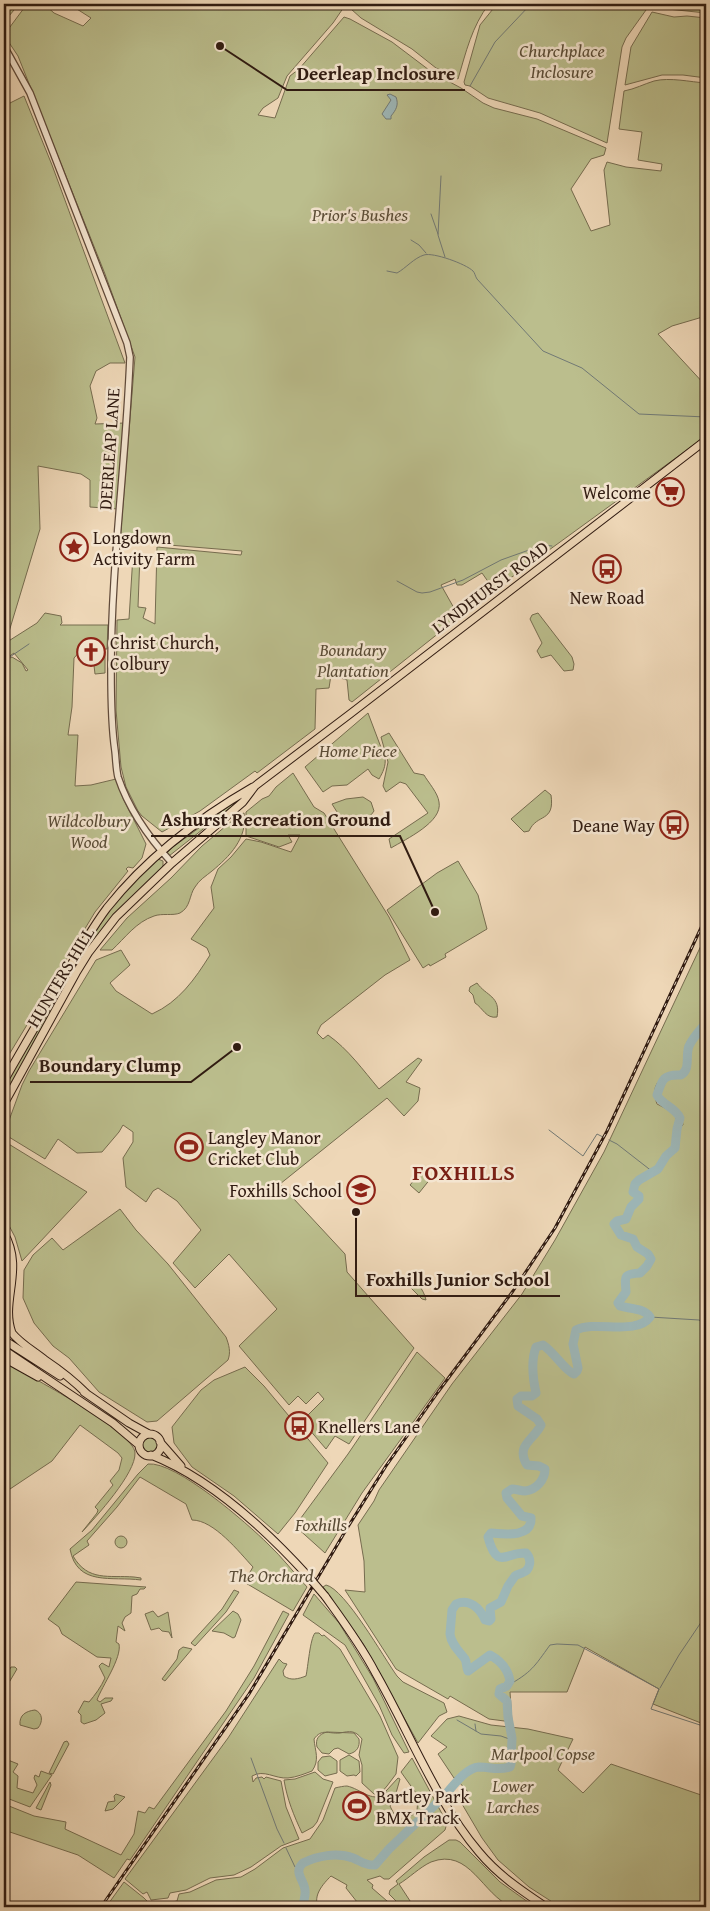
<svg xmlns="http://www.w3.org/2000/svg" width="710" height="1911" font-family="'Gentium Book Plus',serif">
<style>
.green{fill:#bbbe8d;stroke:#766c4f;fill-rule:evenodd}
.water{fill:#9db7b8;stroke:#717975}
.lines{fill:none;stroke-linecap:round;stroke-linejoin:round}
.stream{stroke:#717975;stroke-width:1}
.river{stroke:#9db7b8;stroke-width:9}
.tertiary-casing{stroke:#604a3a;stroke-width:8}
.primary-casing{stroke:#301b11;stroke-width:9}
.tertiary{stroke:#f4e5d0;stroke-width:5.5}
.primary{stroke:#eed7b7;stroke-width:7}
.rail-casing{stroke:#301b11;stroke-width:3}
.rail{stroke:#f4e5d0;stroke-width:1;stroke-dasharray:4;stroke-linecap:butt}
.primary-bridge-casing{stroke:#301b11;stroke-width:9;stroke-linecap:butt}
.primary-bridge{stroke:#eed7b7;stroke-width:7}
.labels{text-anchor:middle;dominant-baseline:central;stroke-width:5;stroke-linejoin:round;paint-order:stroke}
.park-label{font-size:18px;font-style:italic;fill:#5a4c36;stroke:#f4e5d0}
.street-label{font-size:18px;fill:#301b11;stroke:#f4e5d0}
.poi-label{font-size:18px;fill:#301b11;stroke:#f4e5d0;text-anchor:start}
.district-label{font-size:22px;font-weight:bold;letter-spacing:1px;fill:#7a1f14;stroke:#f4e5d0}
.leader{fill:none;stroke:#301b11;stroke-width:2}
.callout-dot{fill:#301b11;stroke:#f4e5d0;stroke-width:2}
.callout-label{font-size:19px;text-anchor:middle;font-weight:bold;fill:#301b11;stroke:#f4e5d0;stroke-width:5;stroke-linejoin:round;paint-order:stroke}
</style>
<rect width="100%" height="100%" fill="#eed7b7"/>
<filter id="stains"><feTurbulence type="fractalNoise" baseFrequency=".004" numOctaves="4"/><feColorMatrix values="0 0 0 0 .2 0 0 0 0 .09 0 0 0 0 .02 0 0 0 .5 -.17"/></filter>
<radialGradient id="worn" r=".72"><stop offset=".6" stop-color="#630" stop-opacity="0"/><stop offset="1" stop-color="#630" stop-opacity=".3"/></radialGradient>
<path class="green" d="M 4,4 L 19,4 L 4,22 Z
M 27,4 L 44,4 L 54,13 L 83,26 L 91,18 L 69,4 L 346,4 L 333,23 L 287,76 L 278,98 L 263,108 L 258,115 L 275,118 L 290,76 L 299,69 L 344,17 L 350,19 L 392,42 L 433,73 L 461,88 L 483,103 L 494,108 L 537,119 L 606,148 L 604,155 L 591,159 L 571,189 L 591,231 L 610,225 L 604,170 L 607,162 L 626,167 L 661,171 L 662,164 L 638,160 L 642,132 L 619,129 L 624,91 C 635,89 644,84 654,81 C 670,77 690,82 706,83 L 706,316 L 672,326 L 658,334 L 706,386 L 706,436 L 494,590 L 482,573 L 462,585 L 457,585 L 455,579 L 441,585 L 459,617 L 352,702 L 349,700 L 347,680 L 331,675 L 329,688 L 316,689 L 315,729 L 257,773 L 255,771 L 200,811 L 162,832 L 142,816 L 138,811 L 126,787 L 121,767 L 116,710 L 117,620 L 129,619 L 133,555 L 135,553 L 140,554 L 138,607 L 146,608 L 143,618 L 155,624 L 157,547 L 241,555 L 242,551 L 120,541 L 135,357 L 105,274 L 18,56 L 4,35 Z
M 353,4 L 489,4 C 472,26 466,52 458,79 L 436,68 L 412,49 L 361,18 L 351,9 Z
M 497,4 L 637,4 L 646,10 L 626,38 L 622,47 L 607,143 L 540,113 L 488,98 L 470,86 L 465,85 L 464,82 L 480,25 Z
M 661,4 L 706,4 L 706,13 L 658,8 Z
M 652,12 L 674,17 L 687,16 L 706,18 L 706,78 L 683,75 L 662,75 L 625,85 L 631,47 Z
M 24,96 L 52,165 L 125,363 L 110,363 L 96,371 L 90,386 L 97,418 L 95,424 L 125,423 L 118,509 L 90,507 L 90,480 L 81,474 L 38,466 L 40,529 L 8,635 L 7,642 L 37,623 L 45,613 L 61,616 L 62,623 L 60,625 L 108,625 L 107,649 L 82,649 L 74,658 L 72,707 L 68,735 L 78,735 L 75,786 L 91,785 L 116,779 L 123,798 L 146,844 L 142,858 L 133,868 L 128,867 L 126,869 L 128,871 L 95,912 L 7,1058 L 4,1056 L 4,661 L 12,657 L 22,663 L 26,671 L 28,670 L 14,653 L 4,660 L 4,106 Z
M 538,613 L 572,657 L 574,664 L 573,670 L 564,671 L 551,655 L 541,658 L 537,651 L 542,643 L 530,619 L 532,615 Z
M 101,652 L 105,652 L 105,673 L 95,674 L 93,657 L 101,657 Z
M 368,713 L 385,758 C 386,766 383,772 379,779 L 372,775 L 368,769 L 347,785 L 332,786 L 323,792 L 305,767 Z
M 389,733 L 414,773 L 424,775 C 428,782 438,793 439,802 C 443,822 406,839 391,848 L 389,839 L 428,813 L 406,784 L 400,782 L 386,792 L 383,786 L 388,762 L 381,737 Z
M 293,773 L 314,807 L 324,813 L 389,917 L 410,960 L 385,975 L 321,1025 L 317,1033 L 323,1039 L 328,1035 C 348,1049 363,1070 379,1089 L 418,1058 L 422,1060 L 406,1082 L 420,1088 L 418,1101 L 404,1116 L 387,1098 L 280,1184 L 345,1254 L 347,1272 L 414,1348 L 349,1444 L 335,1436 L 326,1449 L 302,1421 L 324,1399 L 318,1392 L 306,1404 L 298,1396 L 289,1405 L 239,1346 L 277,1309 L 229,1254 L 195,1288 L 173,1263 L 201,1230 L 177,1201 L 158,1188 L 153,1191 L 146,1202 L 126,1187 L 123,1158 L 133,1142 L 133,1132 L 123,1125 L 119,1132 L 102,1152 L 77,1153 L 58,1139 L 45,1159 L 4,1134 L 22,1085 L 29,1071 L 96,960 L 121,950 L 130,965 L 110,983 L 116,991 L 152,1014 C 179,1002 195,979 210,955 L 207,948 L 191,939 L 214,908 L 211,887 L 218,869 L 231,857 L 246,839 L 261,842 L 291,852 L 300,835 L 288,835 L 292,842 L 279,847 L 246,836 L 246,812 L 262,799 L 269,796 L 276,787 Z
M 545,790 L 551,795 C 555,823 537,813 529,831 L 524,832 L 511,819 Z
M 245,796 L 169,856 L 167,853 L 173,847 L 241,797 Z
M 363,797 L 371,802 L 374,811 L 371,815 L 361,822 L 363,825 L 361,826 L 352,815 L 342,820 L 332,804 L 346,799 Z
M 244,813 C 248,838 229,857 212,871 C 206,876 199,880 195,887 C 189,895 191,907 180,913 C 173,916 162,913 154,916 C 136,922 125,938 112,950 L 100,950 L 127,918 L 171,878 L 202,846 L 239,815 Z
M 158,859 L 163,861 L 163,868 L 86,950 L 4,1097 L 4,1086 L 74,966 L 108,912 L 131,884 Z
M 458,861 L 478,895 L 487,929 L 445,954 L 446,957 L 430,966 L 429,964 L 423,968 L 387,910 L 437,873 Z
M 706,935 L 706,1725 L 653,1704 L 659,1689 L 585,1647 L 567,1692 L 510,1692 L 512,1722 L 489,1719 L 450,1696 L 448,1699 L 396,1669 L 345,1590 L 365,1592 L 364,1561 L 358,1525 L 374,1501 L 379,1490 L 452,1384 L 522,1294 L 555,1240 L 604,1152 ZM 701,1025 L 702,1027 L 690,1046 L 687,1073 C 671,1082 670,1068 658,1093 C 661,1103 670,1103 677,1109 C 681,1113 682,1119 683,1125 L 678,1129 L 677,1147 L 654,1173 L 653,1171 L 657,1169 L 667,1153 L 674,1147 C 675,1141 677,1118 675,1113 L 657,1104 C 649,1082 663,1074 682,1072 L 685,1065 L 687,1042 Z
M 477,983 C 486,996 501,996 497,1017 C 486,1019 483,1008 475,1003 L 473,995 L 469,991 L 470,987 Z
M 4,1143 L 7,1143 L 87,1192 L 22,1261 L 15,1237 L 4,1216 Z
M 422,1171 L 431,1178 L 419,1193 L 410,1185 Z
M 120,1209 L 136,1230 L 168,1264 L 226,1337 C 229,1345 231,1352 228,1360 L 157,1421 L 147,1422 L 99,1392 L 69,1358 L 53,1346 L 34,1323 L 23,1298 L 24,1270 L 33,1255 L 52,1238 L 63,1250 Z
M 404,1276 C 415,1277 424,1290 426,1300 L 422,1299 L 400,1277 Z
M 417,1352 L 445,1378 L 362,1493 L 325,1553 L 295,1526 L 348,1454 Z
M 4,1362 C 25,1373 135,1432 135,1453 C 136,1473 96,1517 82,1532 L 97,1513 L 98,1510 L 95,1507 L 113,1485 L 110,1481 L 119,1470 L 122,1458 L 118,1453 L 80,1425 L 52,1461 L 4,1493 Z
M 245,1367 L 264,1386 L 328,1463 L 295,1513 L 278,1534 L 234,1496 L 192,1467 L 174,1443 L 172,1427 L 201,1390 L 214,1380 Z
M142 1445a8 8 0 1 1 16 0a8 8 0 1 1-16 0Z
M 148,1464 C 176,1461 248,1524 268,1544 C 282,1557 294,1573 307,1587 L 293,1611 L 244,1582 L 253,1567 C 239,1552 214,1520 192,1520 L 186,1504 L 140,1477 L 117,1507 L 87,1541 L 89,1545 L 73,1556 C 88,1582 109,1575 134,1577 L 141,1578 L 141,1580 C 112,1576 77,1587 70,1549 L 92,1530 L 138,1474 Z
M115 1542a6 6 0 1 1 12 0a6 6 0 1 1-12 0Z
M 76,1582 L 146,1587 L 144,1589 L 140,1589 L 137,1594 L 132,1596 L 131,1613 L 125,1617 L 122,1623 L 125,1631 L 118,1626 L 116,1642 L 119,1644 C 122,1658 102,1686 97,1700 L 100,1702 L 105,1698 L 113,1698 L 111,1701 L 101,1704 L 105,1713 L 96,1720 L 84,1724 L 81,1722 L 81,1715 L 78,1712 L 84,1701 L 89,1702 C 95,1695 101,1687 105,1678 L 99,1666 L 102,1663 L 109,1667 L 111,1658 L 97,1657 L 62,1634 L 59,1627 L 48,1619 Z
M 326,1585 C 345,1589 384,1658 397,1676 L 403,1682 L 444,1703 L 447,1712 L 439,1716 L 418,1743 L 364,1645 L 323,1587 Z
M 234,1590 L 239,1592 L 226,1612 L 195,1646 L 191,1643 L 222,1609 Z
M 314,1594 L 339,1623 L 373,1678 L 409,1752 L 404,1753 L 392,1735 L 379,1705 L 345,1645 L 303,1615 Z
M 153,1611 L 158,1617 L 168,1612 L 172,1638 L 169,1632 L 162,1631 L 159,1628 L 151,1630 L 145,1614 Z
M 233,1611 L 238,1614 L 241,1620 L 235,1637 L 233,1638 L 224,1633 L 212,1631 Z
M 283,1611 L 289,1614 L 254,1678 L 130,1860 L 127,1859 L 114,1878 L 78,1855 L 4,1830 L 4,1804 L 34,1816 L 66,1822 L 65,1829 L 121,1855 L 134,1834 L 138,1811 L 145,1813 L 149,1807 L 154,1809 L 226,1711 L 254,1666 Z
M 315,1633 L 319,1633 L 322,1636 L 324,1635 L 340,1649 L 361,1684 L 380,1716 L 398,1757 L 396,1774 L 387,1786 L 381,1793 L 374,1794 L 362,1783 L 362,1765 L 359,1755 L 362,1739 C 355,1730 350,1731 340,1733 C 328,1734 322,1728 314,1739 C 315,1751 320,1760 312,1771 C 304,1774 297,1777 288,1778 C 275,1779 264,1769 252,1776 L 253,1782 L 256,1778 L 262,1777 L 264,1779 L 266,1777 L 281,1781 L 286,1807 L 299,1839 L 281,1846 L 251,1867 L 234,1875 L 210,1878 L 186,1890 L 170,1893 L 168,1898 L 151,1900 L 147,1892 L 143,1894 L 125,1879 L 228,1738 L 279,1659 L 283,1663 L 287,1664 L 283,1671 L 284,1676 C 291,1681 298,1679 306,1676 C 308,1667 310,1639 315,1633 Z
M 183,1647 L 192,1649 L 165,1681 L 162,1679 L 177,1659 L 179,1650 Z
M 11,1667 L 15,1667 L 17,1669 L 4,1691 L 4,1679 Z
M 35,1710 C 43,1713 43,1722 38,1728 L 34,1729 L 20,1725 C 19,1715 26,1711 35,1710 Z
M 459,1716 L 491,1725 L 528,1729 L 573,1739 L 558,1770 L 583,1793 L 611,1764 L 704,1796 L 703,1811 L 704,1843 L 706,1843 L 706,1907 L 560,1907 L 529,1887 L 498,1860 L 482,1838 L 462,1804 L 469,1793 L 458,1781 L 475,1768 L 454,1778 L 438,1754 L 447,1747 L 431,1736 L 447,1719 Z
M 327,1732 L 354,1733 L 359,1739 C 360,1747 357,1752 349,1754 L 338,1748 L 334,1749 L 329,1754 L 322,1753 L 317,1747 C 315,1739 319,1734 327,1732 Z
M 67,1741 L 69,1744 L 53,1774 L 49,1773 L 64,1742 Z
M 349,1755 L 359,1761 L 360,1772 L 356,1776 L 354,1775 L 347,1776 L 340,1771 L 340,1760 Z
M 330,1756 L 337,1761 L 337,1773 L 325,1776 L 318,1770 L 318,1762 L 322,1757 Z
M 412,1758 L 447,1823 L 445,1830 L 389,1879 L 384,1879 L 380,1876 L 367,1880 L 373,1885 L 372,1888 L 394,1907 L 376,1907 L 372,1902 L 364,1907 L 361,1907 L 346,1888 L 347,1885 L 331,1876 C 323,1884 313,1895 318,1907 L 160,1907 L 166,1903 L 177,1901 L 179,1894 L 190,1892 L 216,1880 L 241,1877 L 255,1869 L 283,1848 L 310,1839 L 323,1820 L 335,1788 C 339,1787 344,1786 347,1786 C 361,1789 370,1802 386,1795 L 386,1791 L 398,1778 L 400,1779 L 396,1793 L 390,1806 L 396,1818 L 406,1820 L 417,1811 L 418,1796 L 401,1772 Z
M 8,1760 L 18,1764 L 13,1772 L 18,1776 L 17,1788 L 33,1793 L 37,1785 L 34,1778 L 35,1775 L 39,1777 L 41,1771 L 52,1775 L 30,1807 L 4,1797 L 4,1764 L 5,1761 Z
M 315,1772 L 323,1779 L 333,1782 L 317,1822 L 313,1827 L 302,1833 C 294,1816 287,1799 284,1780 L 295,1779 Z
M 50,1782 L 51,1785 L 41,1810 L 36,1808 Z
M 116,1794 L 125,1797 L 113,1809 L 105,1811 L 108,1802 L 115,1801 L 114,1796 Z
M 449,1840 L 456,1840 L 460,1842 L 500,1882 L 535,1907 C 528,1907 518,1909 512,1907 C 482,1895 470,1847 431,1862 C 420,1867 409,1878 399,1884 L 414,1907 L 402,1907 L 389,1894 L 390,1890 L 398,1884 L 396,1881 L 424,1857 Z
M 124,1882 L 144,1898 L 153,1907 L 106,1907 Z"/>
<path class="water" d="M 390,94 L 396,97 C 399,105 396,110 391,116 L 391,119 L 386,119 L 382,114 L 391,100 L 387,95 Z"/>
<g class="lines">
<path class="stream" d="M 470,86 L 495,42 L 531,4
M 441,176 L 438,235 L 445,257
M 431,214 L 438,234
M 411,240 L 419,245 L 426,253
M 387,271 L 397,273 C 406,268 414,258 424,255 C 433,252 466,264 473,271 C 475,273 475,276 477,279 L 543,351 L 582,368 L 639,414 L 706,417
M 397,581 L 417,592 L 422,593 L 430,592 L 463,580 L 501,560 L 543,545 L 552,546
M 4,661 L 29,644
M 549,1130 L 583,1156 L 597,1134 L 603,1137
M 609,1140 L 617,1144 L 653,1172
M 650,1317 L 699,1320 L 706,1324
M 507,1686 C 532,1672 534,1667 550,1645 L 557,1644 L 578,1645 L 659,1689 L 651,1709 L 706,1727
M 660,1688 L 679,1655 L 706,1615
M 457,1720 L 481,1734 L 501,1736 L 512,1740
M 475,1724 L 476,1731
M 251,1758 L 277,1829 L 284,1843
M 286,1848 L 295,1867 L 299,1869
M 207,1907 L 216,1903"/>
<path class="river" d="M 446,1794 C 454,1785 466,1768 479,1767 C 492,1767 496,1771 510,1767 L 511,1764 L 512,1738 L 508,1717 L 507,1701 L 499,1694 L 500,1689 L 507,1686 L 510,1681 C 508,1669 501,1661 490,1655 L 468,1671 C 466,1667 467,1663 465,1659 C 459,1651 451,1644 450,1634 L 452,1610 L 456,1604 C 469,1598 480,1608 485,1620 L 489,1621 L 491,1619 L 490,1608 L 501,1602 L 508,1586 L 515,1576 C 517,1574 520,1574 522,1573 C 531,1570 532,1559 526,1553 C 506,1552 497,1571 488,1537 L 491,1533 C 504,1534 532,1538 531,1518 L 522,1516 L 507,1498 L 506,1493 L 512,1489 C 516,1489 521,1491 525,1491 C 536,1490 545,1480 545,1469 L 539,1466 L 527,1465 C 515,1445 534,1440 541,1425 L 537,1419 L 518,1406 L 517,1399 L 521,1396 L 532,1396 L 536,1393 C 533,1379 531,1360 536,1347 L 543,1345 C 554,1352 565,1371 574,1374 L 577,1371 L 578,1368 L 573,1344 L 576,1330 C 596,1320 636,1336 650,1317 C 644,1308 630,1309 620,1306 L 618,1303 L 626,1292 C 625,1276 623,1274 640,1273 L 647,1266 L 651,1259 L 648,1254 L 637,1247 L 633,1239 L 621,1235 L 614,1224 L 617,1221 L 626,1219 L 631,1207 L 639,1199 L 639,1196 L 633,1192 L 635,1184 L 639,1180 L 658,1169 L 666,1156 L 675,1148 L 677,1129 L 680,1118 C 675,1107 662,1105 657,1095 C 662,1080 663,1074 681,1075 C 691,1069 685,1056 689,1046 C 693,1037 700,1030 706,1023
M 303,1907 C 303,1902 306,1896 305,1890 C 304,1880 293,1872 303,1863 C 317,1856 337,1852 353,1858 C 361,1861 365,1866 375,1865 L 389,1849 L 438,1802"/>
<defs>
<path id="tertiary" d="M 4,46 L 30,93 L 127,343 L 130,357 C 126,462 111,566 111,671 C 111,698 111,724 115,751 C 116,759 116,769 118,777 C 129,810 149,838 172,863"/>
<path id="primary" d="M 4,1081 C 22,1049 41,1017 59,986 C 74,959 89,932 107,908 C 146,859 199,818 253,787
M 4,1104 L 76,973 L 89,952 L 116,917 L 172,863 L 243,802 L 255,786 L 350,714 L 706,440
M 4,1233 C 25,1270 0,1300 12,1333 C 21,1344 34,1351 45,1360 C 60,1370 74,1381 87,1394
M 4,1251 L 4,1268
M 4,1340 L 60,1376
M 4,1350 L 113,1423 L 139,1445
M 4,1358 L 38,1377
M 84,1392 L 129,1423 L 149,1434
M139 1445a11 11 0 1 1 22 0a11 11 0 1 1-22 0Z
M 160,1442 L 181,1466
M 151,1455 C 210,1478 265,1529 307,1575
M 325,1596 C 343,1621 361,1645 375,1672 C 409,1731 435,1800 479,1852 C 498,1875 522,1891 546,1907"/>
</defs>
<use href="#tertiary" class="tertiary-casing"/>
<use href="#primary" class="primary-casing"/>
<use href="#tertiary" class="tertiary"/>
<use href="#primary" class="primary"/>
<defs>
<path id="rail" d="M 101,1907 L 249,1694 L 346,1530 L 386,1466 L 438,1392 L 513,1291 L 555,1228 L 607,1131 L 706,917"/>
</defs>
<use href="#rail" class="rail-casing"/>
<use href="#rail" class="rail"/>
<defs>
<path id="primary-bridge" d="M 307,1575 L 325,1596"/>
</defs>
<use href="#primary-bridge" class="primary-bridge-casing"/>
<use href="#primary-bridge" class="primary-bridge"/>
</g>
<defs>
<symbol id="supermarket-ring" viewBox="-11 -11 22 22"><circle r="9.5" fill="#f4e5d0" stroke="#8f2418" stroke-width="1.5"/><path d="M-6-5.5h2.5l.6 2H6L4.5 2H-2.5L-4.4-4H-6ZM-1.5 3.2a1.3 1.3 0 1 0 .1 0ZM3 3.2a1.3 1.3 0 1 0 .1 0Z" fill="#8f2418"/></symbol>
<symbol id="sight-ring" viewBox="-11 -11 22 22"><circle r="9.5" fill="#f4e5d0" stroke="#8f2418" stroke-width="1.5"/><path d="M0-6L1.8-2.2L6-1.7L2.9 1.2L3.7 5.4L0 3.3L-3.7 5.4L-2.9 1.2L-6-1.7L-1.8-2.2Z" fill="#8f2418"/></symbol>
<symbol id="bus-ring" viewBox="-11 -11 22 22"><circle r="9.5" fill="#f4e5d0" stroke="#8f2418" stroke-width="1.5"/><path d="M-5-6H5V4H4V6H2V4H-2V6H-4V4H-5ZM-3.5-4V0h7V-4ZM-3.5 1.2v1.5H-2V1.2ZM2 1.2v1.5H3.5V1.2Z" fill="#8f2418"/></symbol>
<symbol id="church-ring" viewBox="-11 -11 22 22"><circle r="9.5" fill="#f4e5d0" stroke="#8f2418" stroke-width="1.5"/><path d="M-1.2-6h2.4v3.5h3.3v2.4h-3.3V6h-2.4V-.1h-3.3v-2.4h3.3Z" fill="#8f2418"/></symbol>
<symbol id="stadium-ring" viewBox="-11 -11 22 22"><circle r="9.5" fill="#f4e5d0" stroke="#8f2418" stroke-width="1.5"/><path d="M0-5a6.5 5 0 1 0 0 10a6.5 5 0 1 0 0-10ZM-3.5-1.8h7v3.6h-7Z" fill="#8f2418"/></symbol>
<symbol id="school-ring" viewBox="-11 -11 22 22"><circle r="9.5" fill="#f4e5d0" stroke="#8f2418" stroke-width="1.5"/><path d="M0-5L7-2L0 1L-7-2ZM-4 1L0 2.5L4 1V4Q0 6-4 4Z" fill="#8f2418"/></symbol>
</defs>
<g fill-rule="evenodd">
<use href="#supermarket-ring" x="654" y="476" width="32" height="32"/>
<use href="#sight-ring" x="58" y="531" width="32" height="32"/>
<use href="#bus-ring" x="591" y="553" width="32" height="32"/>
<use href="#church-ring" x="75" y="636" width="32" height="32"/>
<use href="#bus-ring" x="658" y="809" width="32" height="32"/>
<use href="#stadium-ring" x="173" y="1131" width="32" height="32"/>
<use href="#school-ring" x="345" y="1174" width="32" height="32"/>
<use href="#bus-ring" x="283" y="1410" width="32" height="32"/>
<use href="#stadium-ring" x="341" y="1790" width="32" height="32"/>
</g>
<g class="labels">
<g class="park-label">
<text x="562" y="50">Churchplace<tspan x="562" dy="21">Inclosure</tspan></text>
<text x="360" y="214">Prior's Bushes</text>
<text x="353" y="649">Boundary<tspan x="353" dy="21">Plantation</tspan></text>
<text x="358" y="750">Home Piece</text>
<text x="89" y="820">Wildcolbury<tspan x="89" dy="21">Wood</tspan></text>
<text x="321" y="1524">Foxhills</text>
<text x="271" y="1575">The Orchard</text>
<text x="543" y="1753">Marlpool Copse</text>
<text x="513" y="1785">Lower<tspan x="513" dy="21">Larches</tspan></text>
</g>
<g class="street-label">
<text transform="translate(109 449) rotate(-86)">DEERLEAP LANE</text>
<text transform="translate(490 587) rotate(-37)">LYNDHURST ROAD</text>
<text transform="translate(60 977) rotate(-59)">HUNTERS HILL</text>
</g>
<g class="poi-label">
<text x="651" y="492" text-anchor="end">Welcome</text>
<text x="93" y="537">Longdown<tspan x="93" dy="21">Activity Farm</tspan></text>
<text x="607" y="597" text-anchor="middle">New Road</text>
<text x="110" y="642">Christ Church,<tspan x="110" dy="21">Colbury</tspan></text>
<text x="655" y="825" text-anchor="end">Deane Way</text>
<text x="208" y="1137">Langley Manor<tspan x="208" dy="21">Cricket Club</tspan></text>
<text x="342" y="1190" text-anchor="end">Foxhills School</text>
<text x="318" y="1426">Knellers Lane</text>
<text x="376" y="1796">Bartley Park<tspan x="376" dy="21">BMX Track</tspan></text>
</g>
<g class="district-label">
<text x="464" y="1172">FOXHILLS</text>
</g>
</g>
<path class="leader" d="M220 46L287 90H465M435 912L400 836H151M237 1047L191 1082H30M356 1212L356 1296H560"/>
<g class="callout-dot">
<circle cx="220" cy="46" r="5"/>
<circle cx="435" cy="912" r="5"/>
<circle cx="237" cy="1047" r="5"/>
<circle cx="356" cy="1212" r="5"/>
</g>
<g class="callout-label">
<text x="376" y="80">Deerleap Inclosure</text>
<text x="276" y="826">Ashurst Recreation Ground</text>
<text x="110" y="1072">Boundary Clump</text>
<text x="458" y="1286">Foxhills Junior School</text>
</g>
<rect width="710" height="1911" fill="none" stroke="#eed7b7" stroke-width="20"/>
<rect x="5" y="5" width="700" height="1901" fill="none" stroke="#301b11" stroke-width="2.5"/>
<rect x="10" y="10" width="690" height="1891" fill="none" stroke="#301b11"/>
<rect width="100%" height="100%" filter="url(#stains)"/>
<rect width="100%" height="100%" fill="url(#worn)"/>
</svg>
